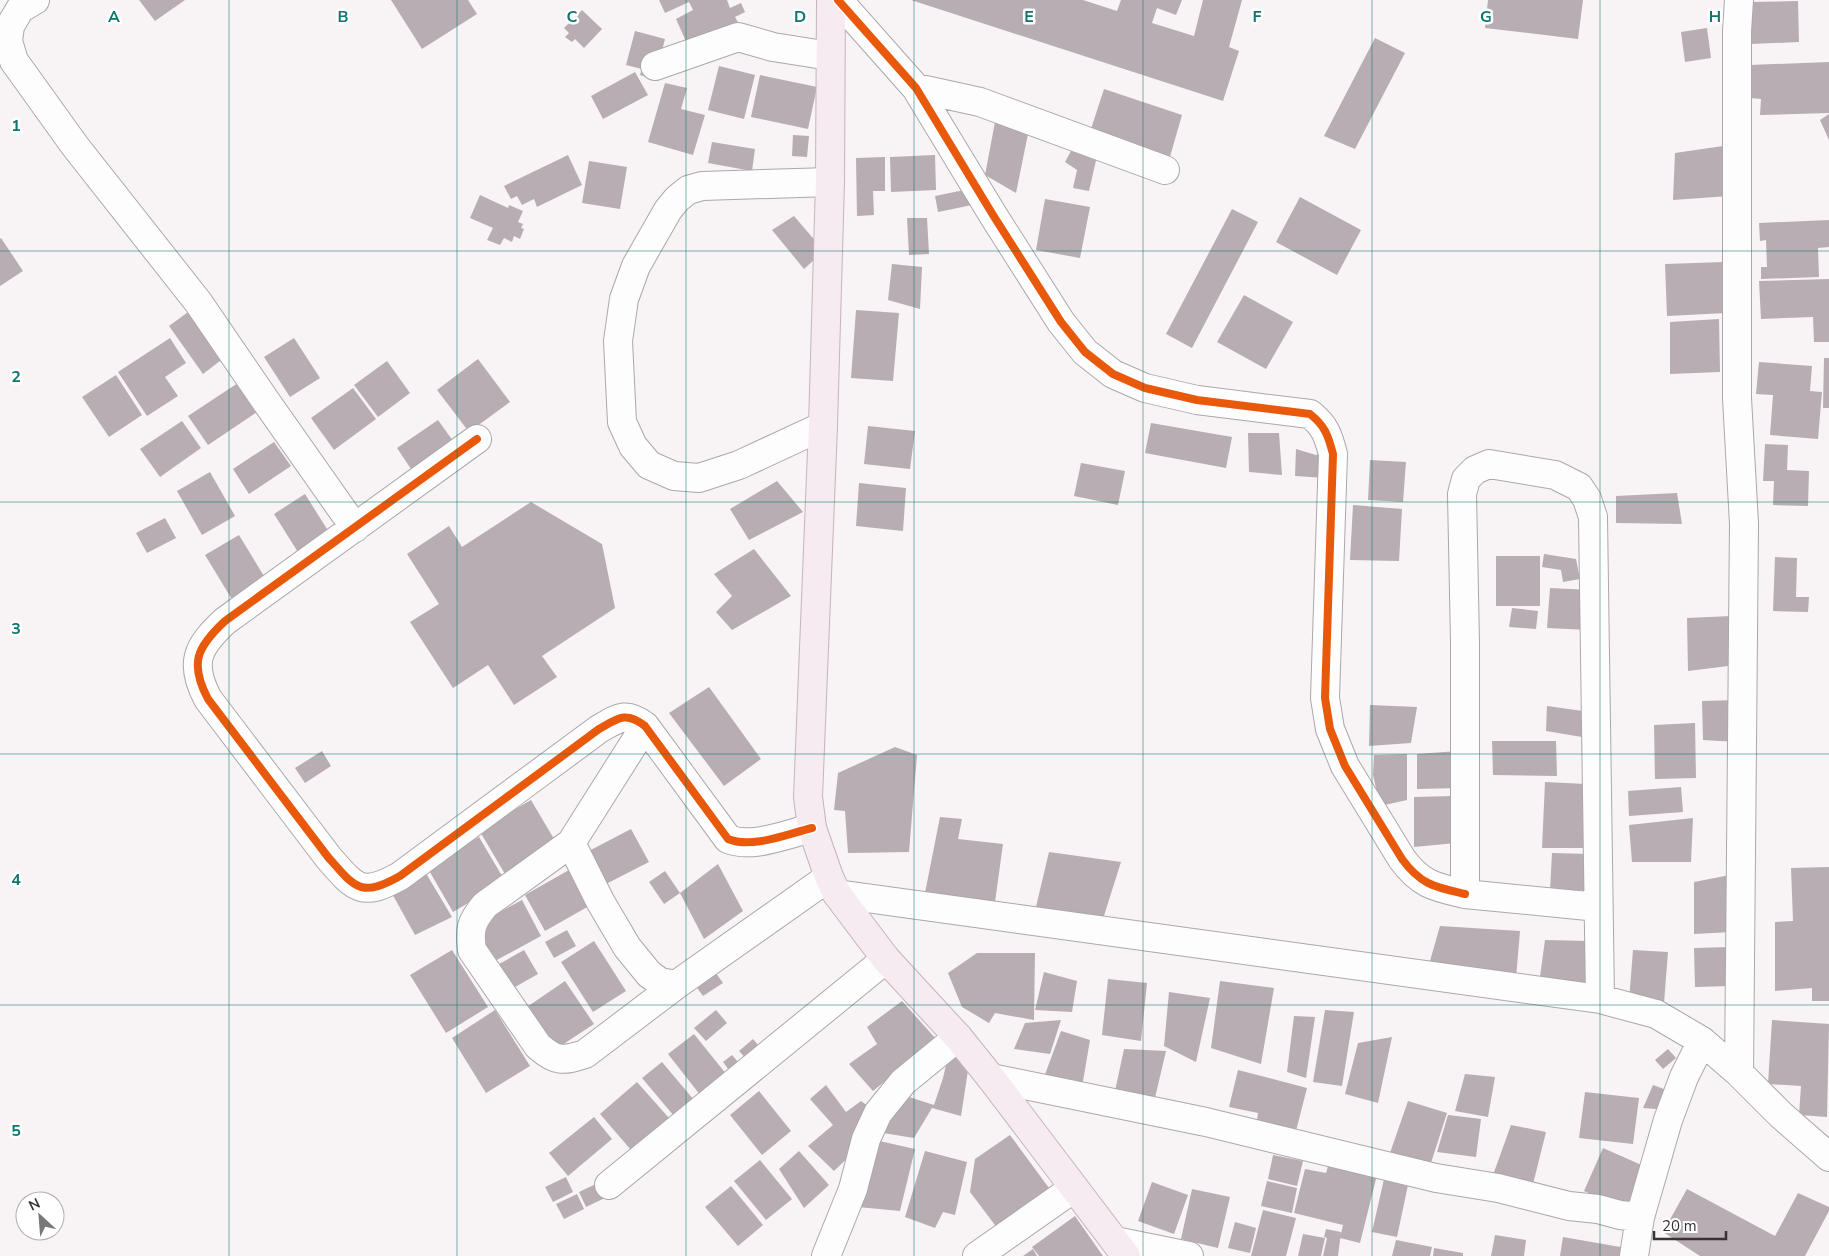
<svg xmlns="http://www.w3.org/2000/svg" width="1829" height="1256" font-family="'Nunito Sans',sans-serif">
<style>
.building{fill:#b8adb2}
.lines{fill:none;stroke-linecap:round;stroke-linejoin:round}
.minor-casing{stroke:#aba8a9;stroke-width:30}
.major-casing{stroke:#c6b3bc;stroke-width:30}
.minor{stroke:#fefdfe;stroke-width:28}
.major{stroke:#f5ebf1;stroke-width:28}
.cycleway-casing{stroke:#fff;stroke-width:11}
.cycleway{stroke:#e8590c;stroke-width:8}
.grid{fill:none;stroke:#0f766e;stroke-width:1;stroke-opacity:0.55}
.grid-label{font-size:16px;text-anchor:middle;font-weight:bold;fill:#0f766e;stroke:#fff;stroke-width:5;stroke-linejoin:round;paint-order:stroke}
</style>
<rect width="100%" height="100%" fill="#f8f3f5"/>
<path class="building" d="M 139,0 L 185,0 L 155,21 Z
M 391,0 L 468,0 L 477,14 L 422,49 Z
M 659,0 L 727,0 L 730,8 L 741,3 L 745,12 L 735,17 L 739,24 L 689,48 L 676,19 L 693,10 L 689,2 L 665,13 Z
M 911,0 L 1083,0 L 1117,11 L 1121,0 L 1182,0 L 1176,15 L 1157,8 L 1152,23 L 1194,36 L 1203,0 L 1242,0 L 1229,47 L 1239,51 L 1223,101 Z
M 1488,0 L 1583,0 L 1578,39 L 1485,28 Z
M 1798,1 L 1799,42 L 1751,44 L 1750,2 Z
M 582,10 L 602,29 L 584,48 L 575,39 L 572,42 L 565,37 L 569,33 L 564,28 Z
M 1707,28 L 1711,58 L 1685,62 L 1681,32 Z
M 635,31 L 665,39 L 656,73 L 650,78 L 640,75 L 642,69 L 626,65 Z
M 1375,38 L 1405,53 L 1355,149 L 1324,136 Z
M 1829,62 L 1829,113 L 1760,115 L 1761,99 L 1749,98 L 1750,65 Z
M 719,66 L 755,75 L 744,119 L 708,110 Z
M 635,72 L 648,95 L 603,119 L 591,96 Z
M 760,75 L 817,87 L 808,129 L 751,117 Z
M 665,83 L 687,88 L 681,109 L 705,115 L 693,155 L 648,142 Z
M 1104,89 L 1182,115 L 1169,160 L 1121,147 L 1126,140 L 1091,129 Z
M 1829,114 L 1829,140 L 1820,120 Z
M 995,122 L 1029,129 L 1016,193 L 985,175 Z
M 793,135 L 809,136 L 807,157 L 792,156 Z
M 712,142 L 755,149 L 752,171 L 708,163 Z
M 1730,145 L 1729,196 L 1673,200 L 1675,153 Z
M 1071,151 L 1097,156 L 1089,191 L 1073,188 L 1077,170 L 1065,162 Z
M 568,155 L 582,185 L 537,207 L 534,199 L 522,205 L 517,196 L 511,199 L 504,186 Z
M 935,155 L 936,190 L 891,192 L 890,157 Z
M 885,157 L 885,191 L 873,191 L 874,215 L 857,216 L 856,158 Z
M 589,161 L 627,167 L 620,209 L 582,203 Z
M 974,188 L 977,204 L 938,212 L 935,196 Z
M 480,195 L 508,208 L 509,205 L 523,211 L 518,222 L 523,224 L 521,228 L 524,229 L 520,239 L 514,236 L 512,242 L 504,238 L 500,245 L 487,240 L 493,228 L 470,218 Z
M 1300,197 L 1361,230 L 1337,275 L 1276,242 Z
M 1045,199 L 1090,207 L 1080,258 L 1036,250 Z
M 1232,209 L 1258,222 L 1192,348 L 1166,334 Z
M 794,216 L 824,251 L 804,269 L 772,230 Z
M 907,218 L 927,218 L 929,254 L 909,255 Z
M 1829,220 L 1829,247 L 1818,248 L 1819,277 L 1761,279 L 1761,267 L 1767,267 L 1766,240 L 1760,241 L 1759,223 Z
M 1,238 L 23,271 L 0,286 L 0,239 Z
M 1724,262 L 1726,313 L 1667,316 L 1665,264 Z
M 892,264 L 922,267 L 920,309 L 888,300 Z
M 1829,279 L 1829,342 L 1814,342 L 1813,317 L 1761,319 L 1759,281 Z
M 1244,295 L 1293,322 L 1266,369 L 1217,342 Z
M 195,307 L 229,354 L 203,374 L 169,326 Z
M 856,310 L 899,313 L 893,381 L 851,378 Z
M 1719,319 L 1720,372 L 1670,374 L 1670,322 Z
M 170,338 L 186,363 L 165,377 L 178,396 L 147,416 L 118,372 Z
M 294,338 L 320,378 L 290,397 L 264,357 Z
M 1824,358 L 1829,358 L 1829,408 L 1823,408 Z
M 478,359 L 510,402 L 469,432 L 437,390 Z
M 387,361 L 410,393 L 378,417 L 354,385 Z
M 1759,362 L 1812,366 L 1810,391 L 1822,392 L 1818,439 L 1770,435 L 1773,395 L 1756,394 Z
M 116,375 L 142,415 L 109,437 L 82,397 Z
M 241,381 L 260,410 L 208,445 L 188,416 Z
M 353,388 L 376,419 L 334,450 L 311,418 Z
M 438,420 L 453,441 L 411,469 L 397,448 Z
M 182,421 L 201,448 L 160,477 L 140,449 Z
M 1151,423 L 1232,437 L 1226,468 L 1145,453 Z
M 868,426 L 915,431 L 910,469 L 864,464 Z
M 1248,433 L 1279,433 L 1282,475 L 1249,472 Z
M 274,442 L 291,466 L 249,494 L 233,469 Z
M 1765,444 L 1788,445 L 1787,470 L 1809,471 L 1808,506 L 1773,505 L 1774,481 L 1763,481 Z
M 1296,449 L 1316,455 L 1325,450 L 1326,478 L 1295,476 Z
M 1370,460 L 1406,462 L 1403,502 L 1368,500 Z
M 1081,463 L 1125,471 L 1118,505 L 1074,496 Z
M 210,472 L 235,516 L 202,535 L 177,491 Z
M 777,481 L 803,512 L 749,540 L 730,509 Z
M 859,483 L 906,488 L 903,531 L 856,526 Z
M 1677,493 L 1682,524 L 1616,523 L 1616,496 Z
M 305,494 L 332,537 L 301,557 L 274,514 Z
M 531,502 L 602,544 L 615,608 L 542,656 L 557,677 L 514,705 L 488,665 L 453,688 L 410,622 L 439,604 L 407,554 L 449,526 L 462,547 Z
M 1353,505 L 1402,509 L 1399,561 L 1350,560 Z
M 165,518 L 176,538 L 147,553 L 136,533 Z
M 239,535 L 267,581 L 233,601 L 205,555 Z
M 754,549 L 791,596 L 732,630 L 716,612 L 732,596 L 714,574 Z
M 1544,554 L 1576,559 L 1580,579 L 1563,582 L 1561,570 L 1542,567 Z
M 1496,556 L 1540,556 L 1540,606 L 1496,606 Z
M 1775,557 L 1797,558 L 1796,597 L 1809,597 L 1808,612 L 1773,611 Z
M 1550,588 L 1591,590 L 1589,630 L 1547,628 Z
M 1512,608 L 1538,611 L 1536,629 L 1509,627 Z
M 1731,616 L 1736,665 L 1688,671 L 1687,618 Z
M 709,687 L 761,759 L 724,786 L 669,713 Z
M 1737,700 L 1737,742 L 1703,740 L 1702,701 Z
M 1370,705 L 1417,707 L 1411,743 L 1369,746 Z
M 1547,706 L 1590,712 L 1588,738 L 1546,731 Z
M 1695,723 L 1696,778 L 1655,779 L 1654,725 Z
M 1492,741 L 1556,741 L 1557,776 L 1493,775 Z
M 895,747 L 917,755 L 909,852 L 848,853 L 845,811 L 834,810 L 838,773 Z
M 322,751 L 331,766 L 305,783 L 295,768 Z
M 1458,751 L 1459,788 L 1417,789 L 1417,754 Z
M 1407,754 L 1407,800 L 1380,806 L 1373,775 L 1374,755 Z
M 1545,782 L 1586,784 L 1589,848 L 1542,848 Z
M 1681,787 L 1683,812 L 1629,816 L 1628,791 Z
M 1454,796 L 1456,843 L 1414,847 L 1414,797 Z
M 531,800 L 557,844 L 505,874 L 479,830 Z
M 940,817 L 962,819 L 958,839 L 1003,844 L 995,902 L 925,893 Z
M 1693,818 L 1691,862 L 1632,862 L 1629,825 Z
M 631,829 L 649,862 L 602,886 L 585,853 Z
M 479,837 L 505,881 L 453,912 L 427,867 Z
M 1049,852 L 1121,862 L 1102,922 L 1035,911 Z
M 1552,853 L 1589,854 L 1588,890 L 1550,891 Z
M 718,864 L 743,911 L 704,939 L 680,893 Z
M 576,866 L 596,902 L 545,931 L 525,895 Z
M 1829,867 L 1829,1001 L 1812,1001 L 1812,988 L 1775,991 L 1775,922 L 1793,921 L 1791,868 Z
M 424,870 L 452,917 L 415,935 L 390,890 Z
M 665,871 L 680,893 L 664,904 L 649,882 Z
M 1730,875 L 1732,932 L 1694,934 L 1694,882 Z
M 522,900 L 541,936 L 493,962 L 474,926 Z
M 1440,926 L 1520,931 L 1516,978 L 1428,968 Z
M 567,930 L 576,946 L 554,958 L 545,942 Z
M 1545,940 L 1590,941 L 1594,989 L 1539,984 Z
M 594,941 L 626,991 L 593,1012 L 561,962 Z
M 1731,947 L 1732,986 L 1695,987 L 1694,948 Z
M 452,950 L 488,1007 L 446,1033 L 410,975 Z
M 524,950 L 538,974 L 508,991 L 494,967 Z
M 1633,950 L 1668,952 L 1664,1003 L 1629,1001 Z
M 977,953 L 1035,953 L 1034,1020 L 995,1013 L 989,1023 L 962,1007 L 948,973 Z
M 713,969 L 723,983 L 703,996 L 693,982 Z
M 1044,972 L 1077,981 L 1072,1012 L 1035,1010 Z
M 1108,979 L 1147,983 L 1141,1041 L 1102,1035 Z
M 565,981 L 594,1024 L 553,1051 L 524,1009 Z
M 1220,981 L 1274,988 L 1261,1064 L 1211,1048 Z
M 1169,992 L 1210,998 L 1196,1062 L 1164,1046 Z
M 902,1001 L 936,1039 L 873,1091 L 849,1064 L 877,1044 L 867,1027 Z
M 495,1010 L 530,1066 L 486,1093 L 452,1038 Z
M 716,1010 L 727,1023 L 706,1041 L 694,1028 Z
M 1325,1010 L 1354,1012 L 1342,1086 L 1313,1082 Z
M 1294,1016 L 1315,1017 L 1306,1078 L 1287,1072 Z
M 1061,1020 L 1050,1054 L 1014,1049 L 1025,1023 Z
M 1772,1020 L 1829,1024 L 1827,1117 L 1799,1115 L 1801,1086 L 1768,1084 Z
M 1061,1031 L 1090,1040 L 1082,1087 L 1043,1080 Z
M 694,1034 L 727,1075 L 701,1096 L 668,1054 Z
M 1392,1037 L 1378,1103 L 1345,1094 L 1358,1043 Z
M 753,1039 L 764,1052 L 751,1064 L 739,1051 Z
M 1124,1049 L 1166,1051 L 1154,1102 L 1115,1091 Z
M 1668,1049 L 1676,1058 L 1663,1069 L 1655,1060 Z
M 949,1052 L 969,1064 L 961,1116 L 932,1108 L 914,1138 L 883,1133 L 903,1095 L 934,1105 L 943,1078 Z
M 732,1055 L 744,1069 L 734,1077 L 723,1062 Z
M 662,1062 L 694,1100 L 674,1116 L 642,1078 Z
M 1238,1070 L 1307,1088 L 1296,1131 L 1256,1127 L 1258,1113 L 1229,1107 Z
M 1465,1074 L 1495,1077 L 1488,1117 L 1455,1111 Z
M 637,1082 L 669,1118 L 631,1150 L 600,1114 Z
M 826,1085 L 846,1112 L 861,1101 L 872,1109 L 856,1150 L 834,1171 L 808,1146 L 833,1125 L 810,1099 Z
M 1653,1085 L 1675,1093 L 1669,1110 L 1643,1108 Z
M 759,1091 L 791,1131 L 762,1155 L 730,1115 Z
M 1585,1092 L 1639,1098 L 1633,1144 L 1579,1138 Z
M 1408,1101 L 1447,1113 L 1430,1166 L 1390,1153 Z
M 1448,1115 L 1481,1119 L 1476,1157 L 1437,1152 Z
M 594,1117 L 612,1139 L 568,1176 L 549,1153 Z
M 1511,1125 L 1546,1132 L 1533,1184 L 1493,1175 Z
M 1010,1135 L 1049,1188 L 998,1229 L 970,1192 L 975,1159 Z
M 875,1140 L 915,1149 L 900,1211 L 858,1207 Z
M 1603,1148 L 1646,1167 L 1628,1209 L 1584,1191 Z
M 799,1151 L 829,1185 L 804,1208 L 779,1169 Z
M 925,1151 L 967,1162 L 955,1215 L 943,1212 L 935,1228 L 905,1217 Z
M 1273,1155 L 1303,1161 L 1297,1186 L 1268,1179 Z
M 760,1160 L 792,1199 L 766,1220 L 734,1181 Z
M 1329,1163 L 1377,1175 L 1360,1243 L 1340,1238 L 1343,1225 L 1294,1213 L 1305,1169 L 1326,1173 Z
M 566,1177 L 573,1192 L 553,1202 L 545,1187 Z
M 1384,1179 L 1408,1185 L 1397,1237 L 1372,1232 Z
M 1267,1181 L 1297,1188 L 1292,1213 L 1261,1206 Z
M 600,1182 L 607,1197 L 586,1207 L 579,1192 Z
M 1152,1182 L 1188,1195 L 1174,1234 L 1138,1221 Z
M 731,1186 L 763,1225 L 738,1246 L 705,1207 Z
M 1192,1189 L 1230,1197 L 1218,1248 L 1181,1239 Z
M 1687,1189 L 1775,1236 L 1798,1193 L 1829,1207 L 1829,1211 L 1805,1256 L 1700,1256 L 1663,1232 Z
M 577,1194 L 584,1209 L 564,1219 L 556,1204 Z
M 1263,1210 L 1296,1218 L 1286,1256 L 1251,1256 Z
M 1075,1216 L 1103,1256 L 1039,1256 L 1032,1247 Z
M 1235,1222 L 1256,1228 L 1250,1253 L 1228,1248 Z
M 1326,1229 L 1341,1232 L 1338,1256 L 1323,1256 L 1327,1238 L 1324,1237 Z
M 1303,1234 L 1325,1238 L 1321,1256 L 1298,1256 Z
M 1495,1235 L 1526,1240 L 1524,1256 L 1491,1256 Z
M 1563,1237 L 1626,1248 L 1624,1256 L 1560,1256 Z
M 1396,1240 L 1432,1247 L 1430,1256 L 1392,1256 Z
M 1434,1248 L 1463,1253 L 1463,1256 L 1433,1256 Z
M 1033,1249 L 1037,1256 L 1023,1256 Z"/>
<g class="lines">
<defs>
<path id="minor" d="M 35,0 L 20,9 L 10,26 L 8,41 L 14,61 L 75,146 L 198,302 L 265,400 L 355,528
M 838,0 L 916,88 L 993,215 L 1061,322 L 1085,352 L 1113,374 L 1145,388 L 1197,400 L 1310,414 C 1325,426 1328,435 1333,454 L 1325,698 L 1330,729 L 1345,766 L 1402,859 C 1421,885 1435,887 1465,894
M 1739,0 L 1737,31 L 1737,398 L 1744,524 L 1739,1073
M 655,66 L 738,37 L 773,47 L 830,56
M 916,88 L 980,102 L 1165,170
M 823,426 L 739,465 L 699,478 L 674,476 L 649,465 L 633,446 L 622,422 L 618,341 L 624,299 L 636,266 L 668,210 L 677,199 L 688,190 L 702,186 L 830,182
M 477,439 L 225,621 C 197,647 189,663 208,699 L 328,857 C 355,888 361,898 400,876 L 599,729 C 618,718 626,711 645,726 L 728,839 C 752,849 787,834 812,828
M 645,726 L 571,843 L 485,905 C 471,922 469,929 472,950 L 538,1046 C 556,1062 563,1061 585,1054 L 676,985 L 829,877
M 571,843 L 600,901 L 627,947 L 649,974 L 660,982 L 676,985
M 837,894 L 1600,999 L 1656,1014 L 1702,1041 L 1739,1073 L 1781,1115 L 1829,1157
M 1598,907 L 1465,894 L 1465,642 L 1462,494 L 1466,479 L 1475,470 L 1489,464 L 1555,475 L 1579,487 L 1587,499 L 1593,517 L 1600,999
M 991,1078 L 1206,1122 L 1436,1178 L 1498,1188 L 1569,1206 L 1598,1209 L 1620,1215 L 1640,1217
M 609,1185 L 886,959
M 1115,1241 L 1189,1256
M 826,1256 L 853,1189 L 866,1139 L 878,1113 L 903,1082 L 958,1037
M 977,1256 L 1074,1188
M 1634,1256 L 1640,1217 L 1668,1120 L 1684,1077 L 1702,1041"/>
<path id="major" d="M 831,0 L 830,182 L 823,426 L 808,797 L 812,828 L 829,877 L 837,894 L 886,959 L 958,1037 L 991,1078 L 1126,1256"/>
</defs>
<use href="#minor" class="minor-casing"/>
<use href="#major" class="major-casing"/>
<use href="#minor" class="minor"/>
<use href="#major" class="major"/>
<defs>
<path id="cycleway" d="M 838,0 L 916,88 L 993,215 L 1061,322 L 1085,352 L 1113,374 L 1145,388 L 1197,400 L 1310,414 C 1325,426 1328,435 1333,454 L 1325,698 L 1330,729 L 1345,766 L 1402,859 C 1421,885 1435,887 1465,894
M 477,439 L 225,621 C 197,647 189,663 208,699 L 328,857 C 355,888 361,898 400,876 L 599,729 C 618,718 626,711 645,726 L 728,839 C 752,849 787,834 812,828"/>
</defs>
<use href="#cycleway" class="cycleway-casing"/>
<use href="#cycleway" class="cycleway"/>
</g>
<path class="grid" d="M 229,0 L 229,1256M 457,0 L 457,1256M 686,0 L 686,1256M 914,0 L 914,1256M 1143,0 L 1143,1256M 1372,0 L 1372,1256M 1600,0 L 1600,1256M 0,251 L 1829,251M 0,502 L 1829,502M 0,754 L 1829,754M 0,1005 L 1829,1005"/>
<g class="grid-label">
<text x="114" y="22">A</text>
<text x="343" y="22">B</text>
<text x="572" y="22">C</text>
<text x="800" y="22">D</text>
<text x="1029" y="22">E</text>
<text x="1257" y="22">F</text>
<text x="1486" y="22">G</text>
<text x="1715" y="22">H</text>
<text x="16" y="131">1</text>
<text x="16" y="382">2</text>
<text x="16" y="634">3</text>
<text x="16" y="885">4</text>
<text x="16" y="1136">5</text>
</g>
<g transform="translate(40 1216) rotate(334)"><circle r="24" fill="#ffffff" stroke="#afadae"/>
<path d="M0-4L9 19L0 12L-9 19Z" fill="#7b7678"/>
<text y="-8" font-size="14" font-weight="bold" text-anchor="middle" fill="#373335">N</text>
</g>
<path d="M1654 1231v8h72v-8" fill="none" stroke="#373335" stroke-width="2.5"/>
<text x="1662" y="1231" font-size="15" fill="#373335" stroke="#ffffff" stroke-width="4" paint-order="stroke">20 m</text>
</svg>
